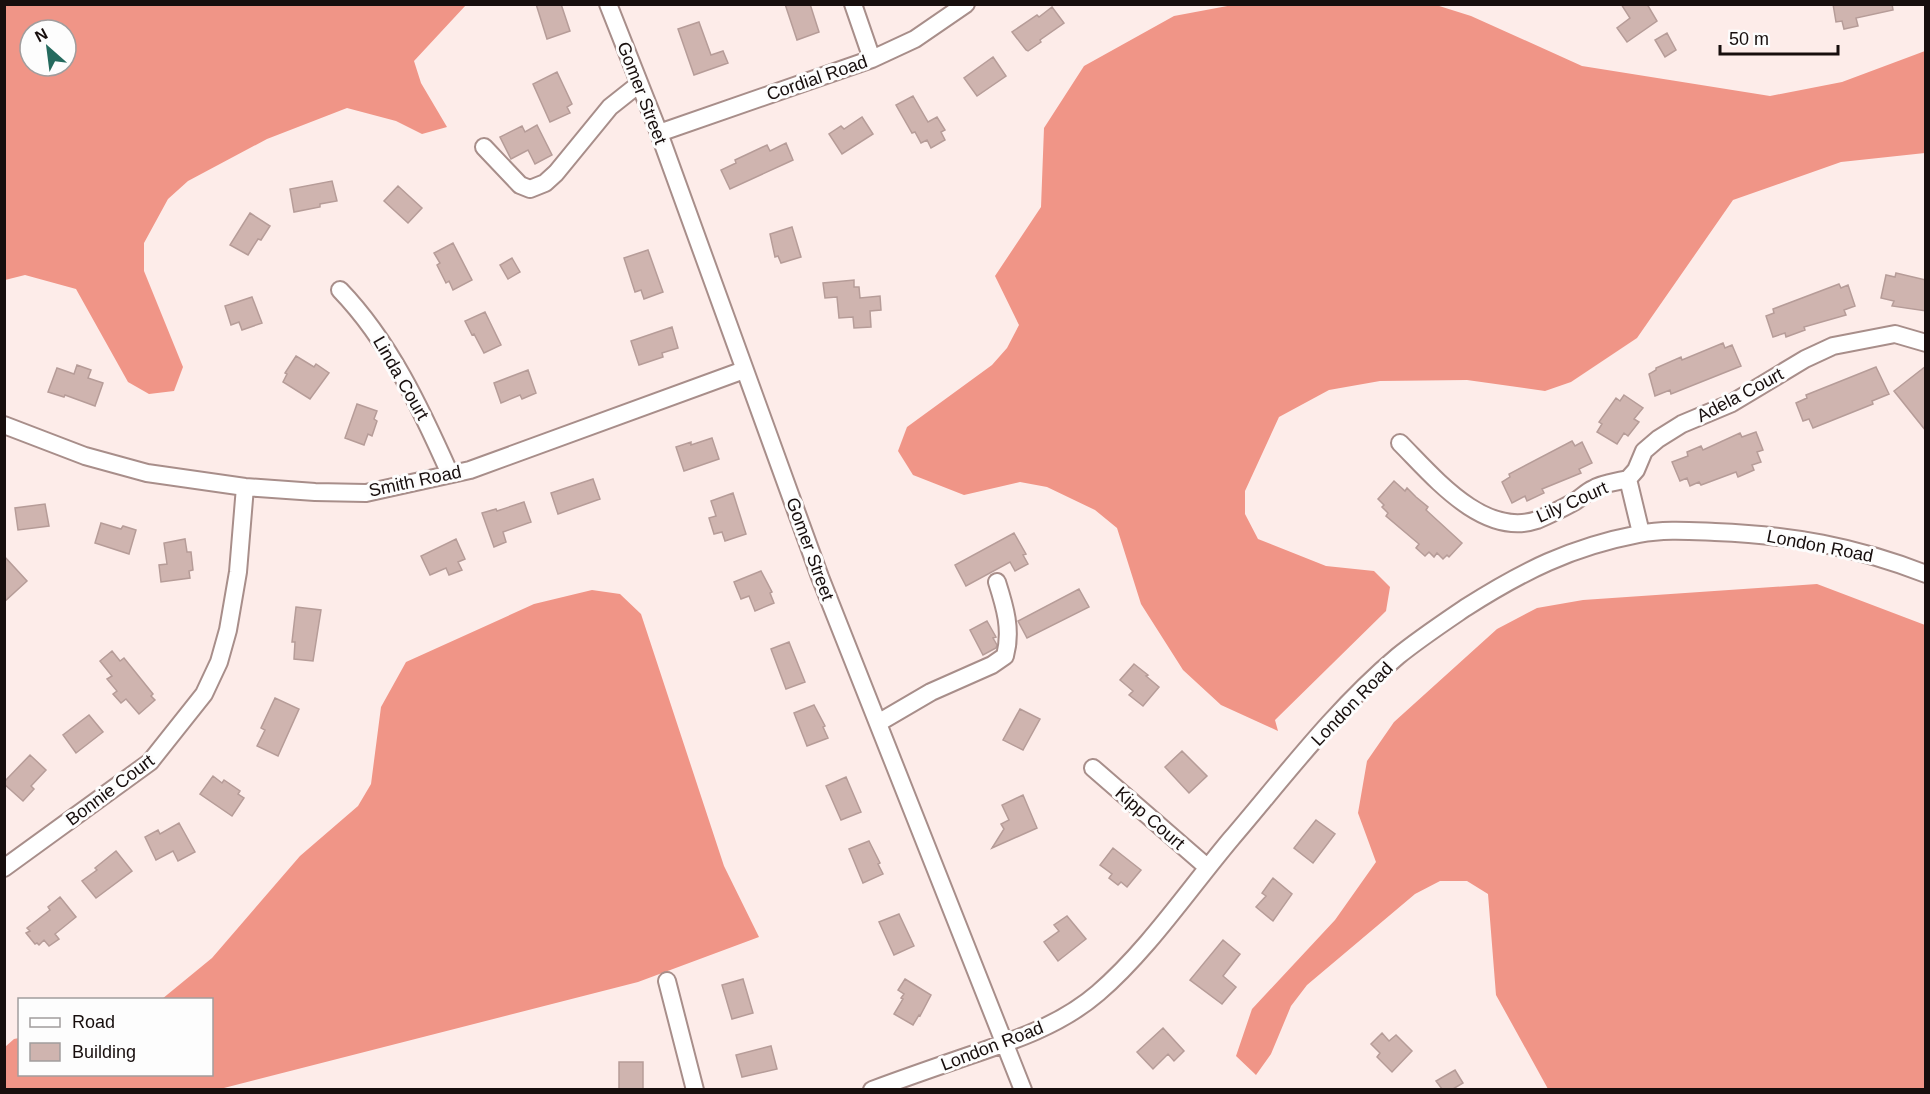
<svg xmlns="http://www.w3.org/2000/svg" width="1930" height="1094" font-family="Arial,sans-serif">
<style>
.forest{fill:#f09587;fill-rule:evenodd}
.building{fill:#cfb4af;stroke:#b69c98;stroke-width:1.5}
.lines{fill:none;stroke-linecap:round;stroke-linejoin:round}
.minor-casing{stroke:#a88e8a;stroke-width:20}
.minor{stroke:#fff;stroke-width:16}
.labels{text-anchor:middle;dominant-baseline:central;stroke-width:6;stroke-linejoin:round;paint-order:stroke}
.street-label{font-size:18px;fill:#170e0d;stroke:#fdfdfd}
</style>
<rect width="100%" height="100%" fill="#fdece9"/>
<path class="forest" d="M 5,4 L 466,4 L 466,5 L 414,61 L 421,83 L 447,127 L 422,134 L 396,121 L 347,108 L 267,139 L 188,181 L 168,199 L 144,243 L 144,271 L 183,367 L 174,391 L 149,394 L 128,382 L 76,289 L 25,275 L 5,280 ZM 30,30 L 66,30 L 66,66 L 30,66 Z
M 1238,4 L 1436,5 L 1471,16 L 1582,66 L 1770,96 L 1842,82 L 1925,51 L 1925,153 L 1841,162 L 1733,200 L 1637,338 L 1571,382 L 1545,391 L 1467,380 L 1380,381 L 1329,390 L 1279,417 L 1245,491 L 1245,514 L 1258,539 L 1326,566 L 1374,571 L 1390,587 L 1386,611 L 1275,720 L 1278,731 L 1221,705 L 1183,670 L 1141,604 L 1117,528 L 1095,510 L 1047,487 L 1020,482 L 964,495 L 913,475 L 898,451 L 907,427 L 992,365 L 1007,348 L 1019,325 L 995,276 L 1041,207 L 1044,128 L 1084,66 L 1174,16 Z
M 1817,584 L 1925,625 L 1925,1089 L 1548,1089 L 1496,995 L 1488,894 L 1467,881 L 1440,881 L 1415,894 L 1307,985 L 1291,1006 L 1271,1054 L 1256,1075 L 1236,1056 L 1252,1009 L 1335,920 L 1376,862 L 1358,813 L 1367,761 L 1394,722 L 1497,629 L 1537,608 L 1583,600 Z
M 592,590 L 620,594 L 641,614 L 724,866 L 759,937 L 638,982 L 220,1089 L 5,1089 L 5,1047 L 14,1039 L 19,1038 L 20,1074 L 212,1074 L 212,1000 L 162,999 L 212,958 L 300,856 L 358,806 L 371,784 L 381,707 L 406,662 L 534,604 Z"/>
<path class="building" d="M 536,4 L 561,4 L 570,31 L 547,39 Z
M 785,4 L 810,4 L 819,32 L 797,40 Z
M 1621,4 L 1647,4 L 1657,21 L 1627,42 L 1617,28 L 1630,18 Z
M 1833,4 L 1892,4 L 1893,10 L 1856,18 L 1858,26 L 1844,29 L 1842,21 L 1836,22 Z
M 1052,7 L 1064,23 L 1040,40 L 1041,42 L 1028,51 L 1026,50 L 1012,32 L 1037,15 L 1039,17 Z
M 699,22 L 711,55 L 723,51 L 728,63 L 694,75 L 678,29 Z
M 1667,33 L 1676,50 L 1665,57 L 1655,40 Z
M 993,57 L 1006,76 L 977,96 L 964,78 Z
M 557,72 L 572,104 L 567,107 L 570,113 L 550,122 L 533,84 Z
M 913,96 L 928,122 L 937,117 L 945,130 L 941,132 L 945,140 L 931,148 L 927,140 L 921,143 L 915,132 L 912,133 L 896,105 Z
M 862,117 L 873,134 L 842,154 L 829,134 L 841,126 L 844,129 Z
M 537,125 L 552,155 L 535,164 L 528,150 L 511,159 L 500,137 L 522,126 L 525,132 Z
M 786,143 L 793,160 L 730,189 L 721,170 L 736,163 L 735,160 L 767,145 L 770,151 Z
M 332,181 L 337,201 L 320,204 L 320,207 L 294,212 L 290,189 Z
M 398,186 L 422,208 L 408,223 L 384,201 Z
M 250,213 L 270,226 L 261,240 L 258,239 L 248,255 L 230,245 Z
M 792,227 L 801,257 L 781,263 L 778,256 L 775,257 L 770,234 Z
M 453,243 L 472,280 L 453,290 L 449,281 L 446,283 L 437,265 L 440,263 L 434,253 Z
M 648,250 L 663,292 L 644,299 L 641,290 L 635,292 L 624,258 Z
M 512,258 L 520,272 L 508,279 L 500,265 Z
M 1896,273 L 1926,280 L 1926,311 L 1892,306 L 1894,301 L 1881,298 L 1886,275 L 1895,277 Z
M 854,280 L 854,287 L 859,287 L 860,298 L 880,296 L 881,310 L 870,311 L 871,327 L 854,328 L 853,317 L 839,318 L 837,297 L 825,298 L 823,283 Z
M 1839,284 L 1841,288 L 1848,285 L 1855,306 L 1844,310 L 1846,315 L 1804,327 L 1805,330 L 1786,337 L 1785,333 L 1773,337 L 1766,316 L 1774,313 L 1773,309 Z
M 252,297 L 262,323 L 242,330 L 239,322 L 231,325 L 225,306 Z
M 485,312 L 501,345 L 484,353 L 474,334 L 472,335 L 465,321 Z
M 672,327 L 678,348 L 662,353 L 663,357 L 639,365 L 631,341 Z
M 1723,343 L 1725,348 L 1732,345 L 1741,366 L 1671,394 L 1670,390 L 1655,396 L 1649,374 L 1656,370 L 1656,368 L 1681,357 L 1682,360 Z
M 296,356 L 314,367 L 316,364 L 329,373 L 310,399 L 283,382 L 287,374 L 285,373 Z
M 77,365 L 91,370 L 88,378 L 103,383 L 95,406 L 65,395 L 64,397 L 48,392 L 57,368 L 74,374 Z
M 1926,366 L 1926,431 L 1894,391 Z
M 1876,367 L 1889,394 L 1872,401 L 1873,404 L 1813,428 L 1809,419 L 1803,421 L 1796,403 L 1807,398 L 1806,395 Z
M 528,370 L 536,393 L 522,399 L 520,395 L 501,403 L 494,383 Z
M 1624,395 L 1643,408 L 1634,419 L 1639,422 L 1628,436 L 1624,433 L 1617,444 L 1597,432 L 1602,424 L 1599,422 L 1616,398 L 1620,401 Z
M 357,404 L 377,411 L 374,419 L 377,421 L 372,436 L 368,434 L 364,445 L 345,438 Z
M 1756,432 L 1763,450 L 1757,452 L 1761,462 L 1752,465 L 1754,470 L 1738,477 L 1736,472 L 1701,485 L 1699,482 L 1690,486 L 1687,478 L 1680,481 L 1672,462 L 1688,456 L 1687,452 L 1701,446 L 1703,450 L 1740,433 L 1742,437 Z
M 712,438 L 719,459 L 684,471 L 676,447 L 691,442 L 691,445 Z
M 1572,441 L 1575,446 L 1582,442 L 1592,463 L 1579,469 L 1581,473 L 1542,489 L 1544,493 L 1527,501 L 1525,496 L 1512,503 L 1502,482 L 1510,477 L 1509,474 Z
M 593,479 L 600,499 L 558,514 L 551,493 Z
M 1394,481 L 1405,491 L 1407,488 L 1416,497 L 1428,507 L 1426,510 L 1462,543 L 1449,557 L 1447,555 L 1443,559 L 1437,553 L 1434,557 L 1429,552 L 1425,556 L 1416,548 L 1419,544 L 1386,516 L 1388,513 L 1382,507 L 1384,505 L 1378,499 Z
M 733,493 L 746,534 L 725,541 L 722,532 L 714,534 L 709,518 L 716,516 L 711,501 Z
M 524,502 L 531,522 L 503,532 L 506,542 L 494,547 L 482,513 L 496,509 L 497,511 Z
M 45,504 L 49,526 L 18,530 L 15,508 Z
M 101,523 L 121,529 L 123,526 L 136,530 L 129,554 L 95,543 Z
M 1014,533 L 1026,554 L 1023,555 L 1028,564 L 1015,571 L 1010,562 L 966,586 L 955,565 Z
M 185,539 L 187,552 L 191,552 L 193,570 L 189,571 L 190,578 L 161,582 L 159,565 L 167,564 L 164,543 Z
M 456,539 L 465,559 L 458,562 L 462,570 L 449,575 L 446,568 L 430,575 L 421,556 Z
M 4,556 L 27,581 L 4,602 Z
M 761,571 L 772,592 L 770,593 L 774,603 L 755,611 L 749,596 L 741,599 L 734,582 Z
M 1079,589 L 1089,607 L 1027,638 L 1018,621 Z
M 296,607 L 321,610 L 313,661 L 294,659 L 295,642 L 292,642 Z
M 987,621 L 996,637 L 993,638 L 997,645 L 996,648 L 983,655 L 970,630 Z
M 789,642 L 805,682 L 786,689 L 771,649 Z
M 112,651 L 120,661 L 124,658 L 153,694 L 151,696 L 155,700 L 139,714 L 126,699 L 121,703 L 113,694 L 117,691 L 107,679 L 112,676 L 100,661 Z
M 1134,664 L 1148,675 L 1146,676 L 1159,687 L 1143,706 L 1129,695 L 1133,691 L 1120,680 Z
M 275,698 L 299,709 L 278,756 L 257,746 L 265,730 L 261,728 Z
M 814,705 L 825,726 L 823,727 L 828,738 L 807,746 L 794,713 Z
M 1020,709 L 1040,719 L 1023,750 L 1003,740 Z
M 89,715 L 103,732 L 76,753 L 63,735 Z
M 1182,751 L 1207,776 L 1189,793 L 1165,767 Z
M 30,755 L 46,770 L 31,786 L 34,789 L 23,801 L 4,784 L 4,782 Z
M 213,776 L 222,783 L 224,780 L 240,791 L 238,794 L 244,798 L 232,816 L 200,794 Z
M 846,777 L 861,812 L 841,820 L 826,786 Z
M 1023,795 L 1037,828 L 992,848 L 1004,829 L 1001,824 L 1009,820 L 1002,805 Z
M 1316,820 L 1335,834 L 1313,863 L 1294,848 Z
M 179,823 L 195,852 L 178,861 L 173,851 L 156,860 L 145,837 L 158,830 L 160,834 Z
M 869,841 L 880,863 L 878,864 L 883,874 L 863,883 L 849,849 Z
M 1113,848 L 1141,870 L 1127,887 L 1121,882 L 1118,885 L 1109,878 L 1112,874 L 1100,865 Z
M 116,851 L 132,871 L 96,898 L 82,881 L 97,870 L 95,868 Z
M 1273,878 L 1292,894 L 1273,921 L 1256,907 L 1266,896 L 1262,893 Z
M 60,897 L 76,917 L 55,934 L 59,939 L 49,946 L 44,940 L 39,945 L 37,943 L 35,944 L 26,933 L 30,931 L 27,928 L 50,910 L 48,907 Z
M 899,914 L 914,946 L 894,955 L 879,922 Z
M 1067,916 L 1086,939 L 1058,961 L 1044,942 L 1059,931 L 1054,925 Z
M 1223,940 L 1240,954 L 1223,976 L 1236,987 L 1222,1004 L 1190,980 Z
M 743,979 L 753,1013 L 732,1019 L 722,985 Z
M 905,979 L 931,995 L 920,1016 L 919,1015 L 913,1025 L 894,1014 L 903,999 L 901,998 L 904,994 L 898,990 Z
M 1163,1028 L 1184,1051 L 1174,1061 L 1168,1054 L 1153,1069 L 1137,1052 Z
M 1382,1033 L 1389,1041 L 1396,1035 L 1412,1051 L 1392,1072 L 1377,1057 L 1380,1053 L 1371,1044 Z
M 771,1046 L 777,1069 L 742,1077 L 736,1055 Z
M 619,1062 L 643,1062 L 643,1089 L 619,1089 Z
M 1455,1070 L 1463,1083 L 1453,1089 L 1442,1089 L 1436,1081 Z"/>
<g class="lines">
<defs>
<path id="minor" d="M 608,4 L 659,133 L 820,577 L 1023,1090
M 853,4 L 872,59
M 659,133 L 872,59 L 915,39 L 966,4
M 484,147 L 520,185 L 530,189 L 545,183 L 556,173 L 610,107 L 639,84
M 340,290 C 390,342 421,409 450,474
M 4,425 L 85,456 L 147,473 L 245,487 L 315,492 L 366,493 L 470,470 L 744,370
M 1400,443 C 1433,476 1483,538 1537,520 C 1549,515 1563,508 1574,502 C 1581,498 1586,492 1593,489 C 1603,483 1617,482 1628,479
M 1641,533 L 1628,479 L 1636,470 L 1644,451 L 1658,439 L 1682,424 L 1732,403 L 1805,359 L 1833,346 L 1895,334 L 1926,343
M 878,723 L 931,692 L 992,665 L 1005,656 C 1012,630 1005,607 997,582
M 1093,768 L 1207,867
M 4,868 L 150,762 L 204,694 L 219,662 L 228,630 L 238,572 L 245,487
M 667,981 L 695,1090
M 872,1090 C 904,1078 936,1067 968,1056 C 1013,1041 1061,1025 1098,993 C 1147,951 1189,889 1231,839 C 1284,777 1335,709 1398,656 C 1419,639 1443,623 1465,608 C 1523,571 1571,547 1639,534 C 1664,529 1690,531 1715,532 C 1791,535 1854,546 1926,574"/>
</defs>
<use href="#minor" class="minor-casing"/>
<use href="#minor" class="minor"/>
</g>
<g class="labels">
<g class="street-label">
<text transform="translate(817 78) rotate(-19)">Cordial Road</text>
<text transform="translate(642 93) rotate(69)">Gomer Street</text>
<text transform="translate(401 378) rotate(60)">Linda Court</text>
<text transform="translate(1740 395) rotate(-28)">Adela Court</text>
<text transform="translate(415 481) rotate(-12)">Smith Road</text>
<text transform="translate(1572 502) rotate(-24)">Lily Court</text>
<text transform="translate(1820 546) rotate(11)">London Road</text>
<text transform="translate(810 549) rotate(70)">Gomer Street</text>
<text transform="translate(1352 704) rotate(-46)">London Road</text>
<text transform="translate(110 790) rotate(-37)">Bonnie Court</text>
<text transform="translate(1150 818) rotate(41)">Kipp Court</text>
<text transform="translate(992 1046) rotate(-21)">London Road</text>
</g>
</g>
<rect width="1930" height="1094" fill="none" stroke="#170e0d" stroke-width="12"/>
<rect x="18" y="998" width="195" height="78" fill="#fdfdfd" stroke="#a19d9d" stroke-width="1.5"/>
<rect x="30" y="1018" width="30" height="9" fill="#ffffff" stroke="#a19d9d" stroke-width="1.5"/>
<text x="72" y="1028" font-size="18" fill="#170e0d">Road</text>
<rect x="30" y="1043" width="30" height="18" fill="#cfb4af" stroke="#a19d9d" stroke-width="1.5"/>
<text x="72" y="1058" font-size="18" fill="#170e0d">Building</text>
<g transform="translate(48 48) rotate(332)"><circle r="28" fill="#fdfdfd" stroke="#a19d9d" stroke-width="1.5"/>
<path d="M0-4.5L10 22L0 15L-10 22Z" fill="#246a5e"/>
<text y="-9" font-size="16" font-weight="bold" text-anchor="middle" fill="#170e0d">N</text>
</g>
<path d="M1720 45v9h118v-9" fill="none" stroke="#170e0d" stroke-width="3"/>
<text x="1729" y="45" font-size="18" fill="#170e0d" stroke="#fdfdfd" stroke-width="4.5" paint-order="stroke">50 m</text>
</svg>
